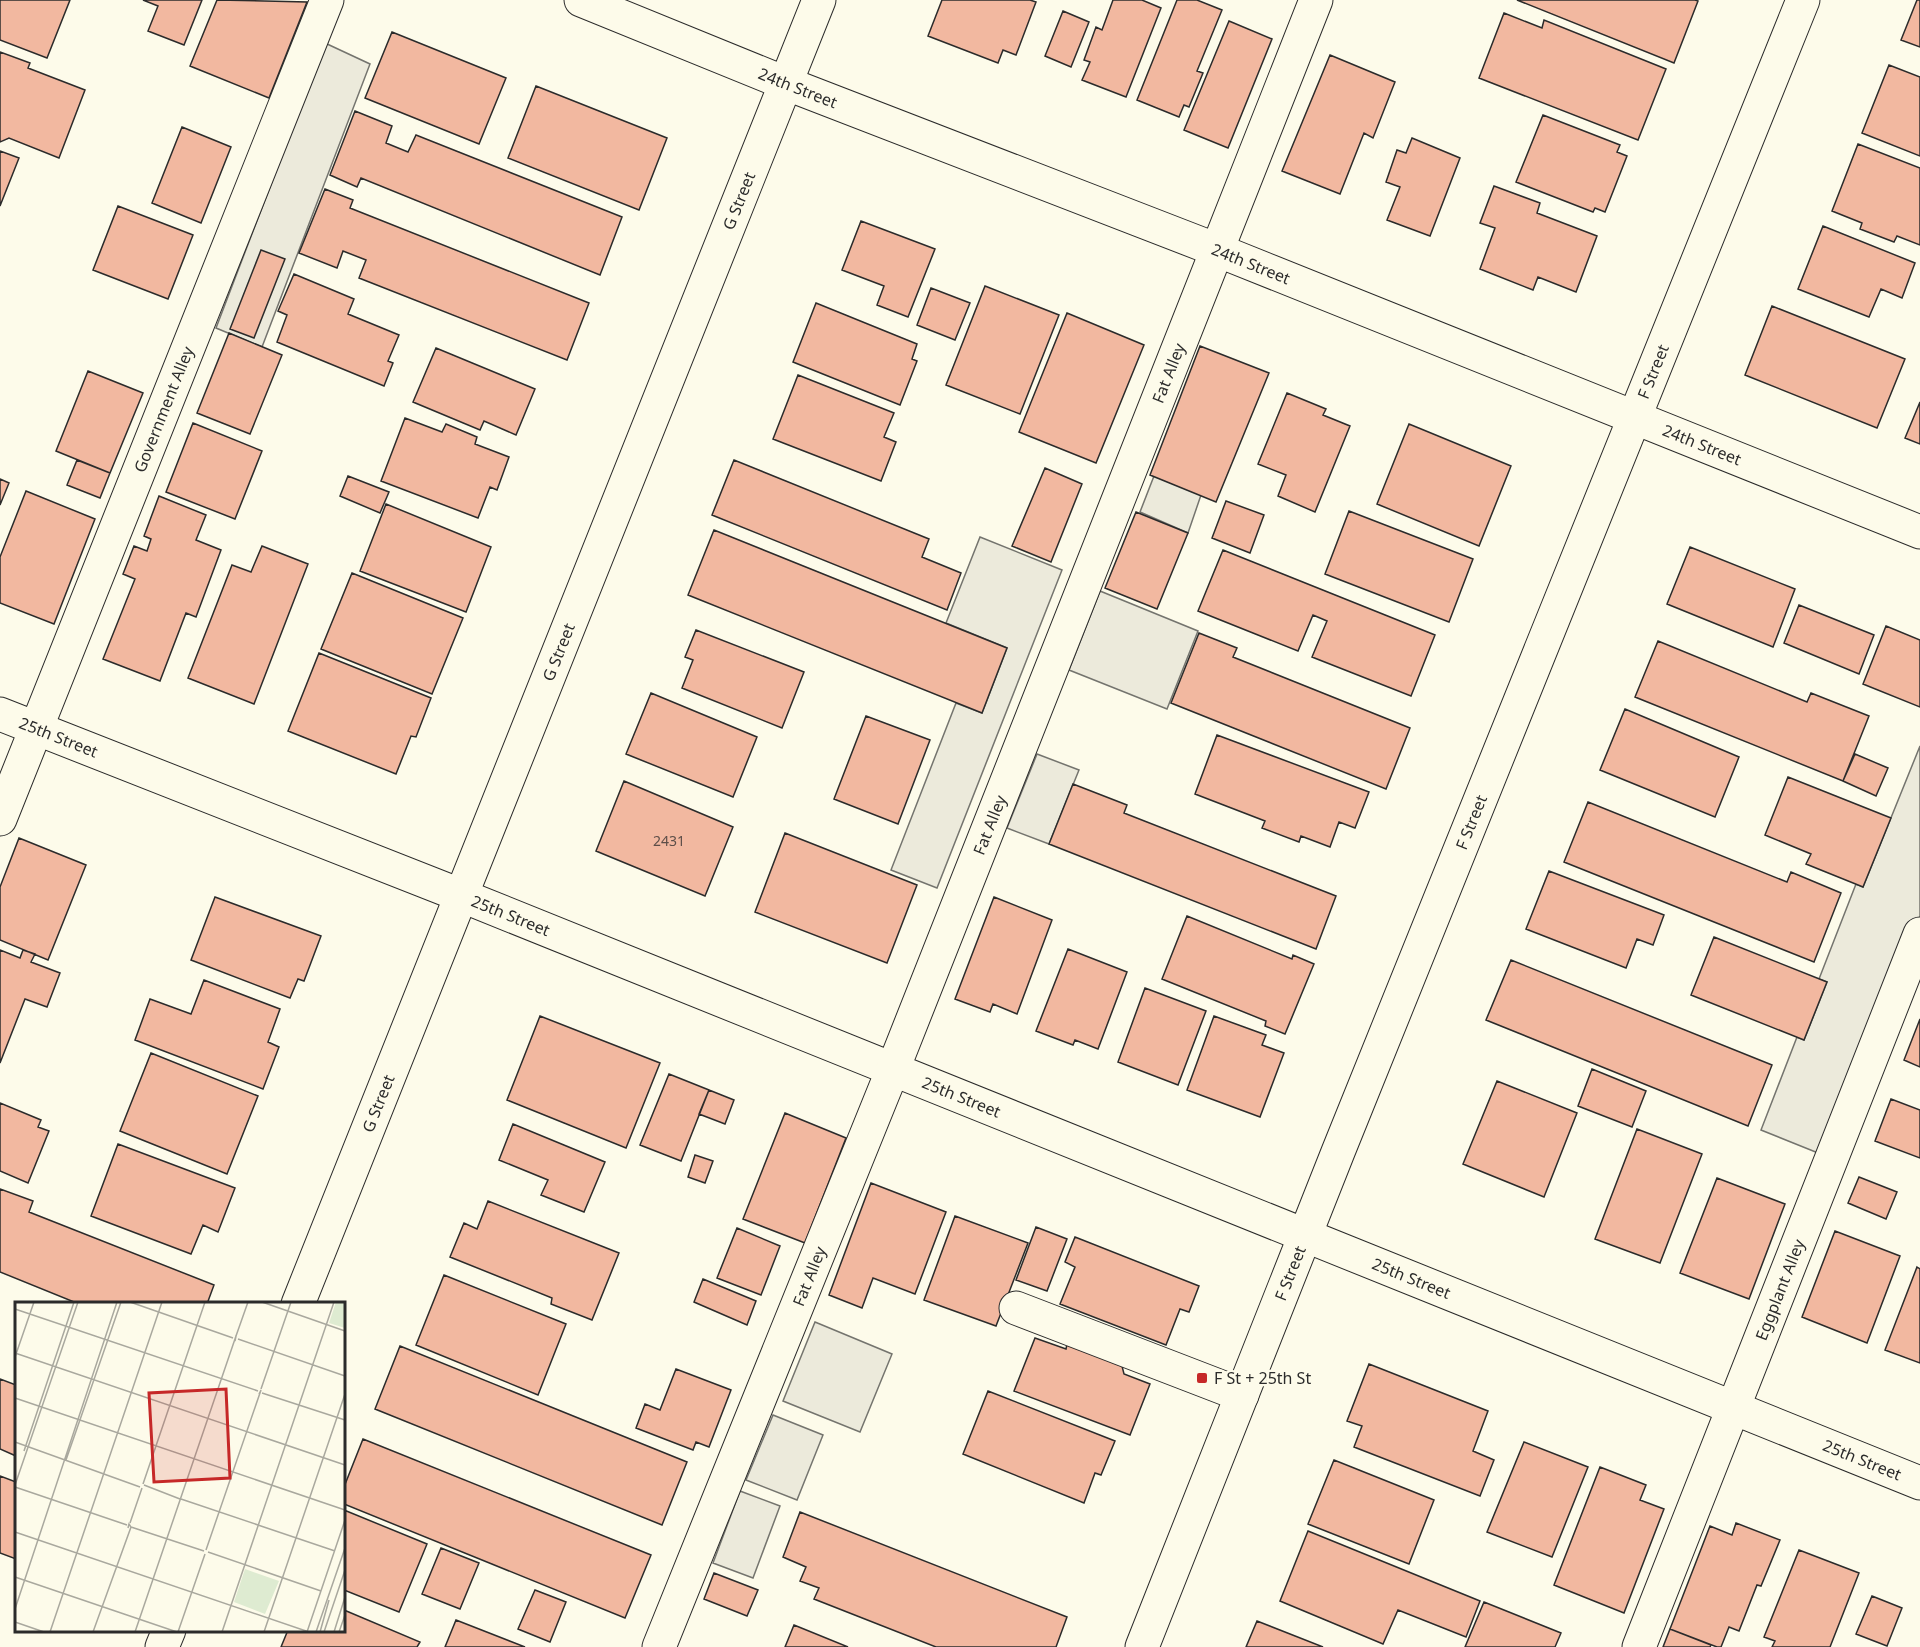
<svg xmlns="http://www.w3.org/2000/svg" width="1920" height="1647" font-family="'Noto Sans',sans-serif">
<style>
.parking{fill:#eceadb;stroke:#74746e;stroke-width:1.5}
.building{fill:#f2b8a0;stroke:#2b2b2b;stroke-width:1.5}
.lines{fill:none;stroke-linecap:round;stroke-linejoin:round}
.minor-casing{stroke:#2b2b2b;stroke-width:35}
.minor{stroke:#fdfbea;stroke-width:33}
.poi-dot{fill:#c62828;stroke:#fdfbea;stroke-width:2}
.labels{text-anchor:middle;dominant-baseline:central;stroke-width:4.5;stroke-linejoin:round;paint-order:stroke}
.number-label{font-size:14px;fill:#5d4e48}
.street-label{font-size:16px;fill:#2b2b2b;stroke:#fdfbea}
.poi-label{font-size:16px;fill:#2b2b2b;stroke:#fdfbea;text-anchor:start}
.inset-road{fill:none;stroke:#a9a89e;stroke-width:1.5}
.view{fill:#c62828;fill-opacity:0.15;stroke:#c62828;stroke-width:3}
.inset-edge{fill:none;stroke:#2b2b2b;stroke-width:3}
</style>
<rect width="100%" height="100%" fill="#fdfbea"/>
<path class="parking" d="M 325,43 L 370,64 L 262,347 L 216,328 Z
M 1154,476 L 1201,495 L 1188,533 L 1140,512 Z
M 980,537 L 1062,570 L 937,888 L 891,870 L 956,703 L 982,713 L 1007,648 L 946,623 Z
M 1100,591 L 1198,631 L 1167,709 L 1069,670 Z
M 1920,746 L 1920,934 L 1833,1159 L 1761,1130 L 1797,1037 L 1804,1040 L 1827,982 L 1819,979 L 1856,884 L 1863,887 Z
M 1037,754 L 1079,770 L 1049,844 L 1007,828 Z
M 815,1322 L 892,1354 L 860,1432 L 783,1401 Z
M 773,1415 L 823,1435 L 797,1500 L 746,1480 Z
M 740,1491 L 780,1506 L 753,1578 L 713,1563 Z"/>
<path class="building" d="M 0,0 L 70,0 L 47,58 L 0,40 Z
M 143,0 L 202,0 L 184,45 L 148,31 L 158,6 Z
M 217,0 L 307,2 L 269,98 L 190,66 Z
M 942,0 L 1030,0 L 1036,2 L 1016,55 L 1003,50 L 998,63 L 928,36 Z
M 1113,0 L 1142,0 L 1161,8 L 1126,97 L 1082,80 L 1090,62 L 1084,60 L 1096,27 L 1102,30 Z
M 1177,0 L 1197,0 L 1222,10 L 1197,71 L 1203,73 L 1189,107 L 1184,105 L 1179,117 L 1137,100 Z
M 1517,0 L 1695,0 L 1698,1 L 1674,63 Z
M 1917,0 L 1920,0 L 1920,47 L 1901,40 Z
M 1063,11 L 1089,22 L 1071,67 L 1045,56 Z
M 1504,13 L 1542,28 L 1544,20 L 1666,69 L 1638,140 L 1479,78 Z
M 1229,21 L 1272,39 L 1228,148 L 1184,130 Z
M 392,32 L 506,78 L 479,144 L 365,98 Z
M 0,52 L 30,63 L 28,68 L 85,90 L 59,158 L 9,138 L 0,142 Z
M 1330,55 L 1395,82 L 1373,138 L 1364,133 L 1340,194 L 1282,171 Z
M 1889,65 L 1920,77 L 1920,156 L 1862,133 Z
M 536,86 L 667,138 L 639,210 L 508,158 Z
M 355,111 L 392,126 L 386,143 L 408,152 L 416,135 L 622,217 L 600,275 L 361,178 L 357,187 L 330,175 Z
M 1543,115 L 1620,145 L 1617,152 L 1627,156 L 1605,212 L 1595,208 L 1593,212 L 1516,182 Z
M 182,127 L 231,147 L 201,223 L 152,203 Z
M 1412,138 L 1460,158 L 1430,236 L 1387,220 L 1400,187 L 1386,182 L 1397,150 L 1406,153 Z
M 1858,144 L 1920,168 L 1920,245 L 1897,236 L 1894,242 L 1860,229 L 1862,223 L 1832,211 Z
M 0,151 L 19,158 L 0,206 Z
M 1494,186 L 1540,203 L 1537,213 L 1597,236 L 1576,292 L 1538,277 L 1533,290 L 1480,269 L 1495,228 L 1480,223 Z
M 325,189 L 353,200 L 350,208 L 589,303 L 567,360 L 359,278 L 366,260 L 343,251 L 337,268 L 299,253 Z
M 118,206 L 193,235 L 168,299 L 93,270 Z
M 861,221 L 935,249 L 908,317 L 877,305 L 884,286 L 842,270 Z
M 1823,226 L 1915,263 L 1902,298 L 1881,289 L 1869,317 L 1798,289 Z
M 261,250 L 285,259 L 254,338 L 230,329 Z
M 294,274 L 354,299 L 348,314 L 399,335 L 388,361 L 393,363 L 384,386 L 277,342 L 287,315 L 278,311 Z
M 985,286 L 1059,315 L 1020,414 L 946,385 Z
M 931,288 L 970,303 L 955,340 L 917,325 Z
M 816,303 L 917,344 L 912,359 L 917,361 L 900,405 L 793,362 Z
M 1772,306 L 1905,359 L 1877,428 L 1745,375 Z
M 1067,313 L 1144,345 L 1096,463 L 1019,432 Z
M 229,333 L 282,355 L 250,434 L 197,413 Z
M 1200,346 L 1269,373 L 1216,502 L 1150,475 Z
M 436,348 L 535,389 L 516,435 L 484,421 L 480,430 L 413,402 Z
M 88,371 L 143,393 L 110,473 L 56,451 Z
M 798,375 L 894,413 L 884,437 L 896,442 L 881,481 L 773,439 Z
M 1287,393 L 1326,409 L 1323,415 L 1350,426 L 1315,512 L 1278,496 L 1286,475 L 1258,464 Z
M 1920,402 L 1920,444 L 1905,438 Z
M 405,418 L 442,432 L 446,424 L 477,437 L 475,444 L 509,457 L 497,490 L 490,487 L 478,518 L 381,481 Z
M 193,423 L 262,451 L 235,519 L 166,492 Z
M 1409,424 L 1511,466 L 1479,546 L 1377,504 Z
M 77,460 L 110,473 L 100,498 L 67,485 Z
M 734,460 L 929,539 L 922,557 L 961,573 L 947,610 L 712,515 Z
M 1045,468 L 1082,484 L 1051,562 L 1012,546 Z
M 348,476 L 389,492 L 380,513 L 340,496 Z
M 0,479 L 9,483 L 0,505 Z
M 26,491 L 95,519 L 54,624 L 0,603 L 0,557 Z
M 159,496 L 206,515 L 196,540 L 221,550 L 196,617 L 186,613 L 160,681 L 103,659 L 135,579 L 123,574 L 134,546 L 147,551 L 151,539 L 144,536 Z
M 1226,501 L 1264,515 L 1250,553 L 1212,538 Z
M 386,504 L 491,547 L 466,612 L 360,571 Z
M 1349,511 L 1473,559 L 1449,622 L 1325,574 Z
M 1136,512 L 1188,533 L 1157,609 L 1105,588 Z
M 714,530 L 1007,648 L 982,713 L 688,595 Z
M 262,546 L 308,564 L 254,704 L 188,678 L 232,565 L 251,572 Z
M 1690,547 L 1795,589 L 1773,647 L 1667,604 Z
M 1223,550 L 1435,635 L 1411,696 L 1312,657 L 1327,621 L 1313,615 L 1298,651 L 1198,611 Z
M 352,573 L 463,618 L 432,694 L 321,649 Z
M 1799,605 L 1874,635 L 1859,674 L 1784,643 Z
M 1886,626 L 1920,640 L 1920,707 L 1863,684 Z
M 696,630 L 804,672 L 782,728 L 682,688 L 693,660 L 685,657 Z
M 1199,633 L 1237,648 L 1233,657 L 1410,728 L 1386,789 L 1171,703 Z
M 1658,641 L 1807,702 L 1811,693 L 1869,716 L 1843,781 L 1635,697 Z
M 319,653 L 431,698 L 416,737 L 411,736 L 396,774 L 288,731 Z
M 651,693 L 757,737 L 733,797 L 626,754 Z
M 1625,709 L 1739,757 L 1715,817 L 1600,770 Z
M 866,716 L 930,740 L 898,824 L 834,799 Z
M 1217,735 L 1369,792 L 1355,828 L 1339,822 L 1330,847 L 1301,836 L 1299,842 L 1262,828 L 1265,821 L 1195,794 Z
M 1855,754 L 1888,768 L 1876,796 L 1843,781 Z
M 1788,777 L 1891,818 L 1863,887 L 1806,864 L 1811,854 L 1765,835 Z
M 624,781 L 733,827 L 705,896 L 596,851 Z
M 1073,784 L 1127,805 L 1124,813 L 1336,896 L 1316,949 L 1049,844 Z
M 1588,802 L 1787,882 L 1791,872 L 1841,893 L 1814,962 L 1564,862 Z
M 785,833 L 917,885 L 887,963 L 755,912 Z
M 19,838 L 86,865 L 48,960 L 0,940 L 0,887 Z
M 1549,871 L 1664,915 L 1653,945 L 1637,939 L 1626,968 L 1526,929 Z
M 215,897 L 321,936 L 304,981 L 298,979 L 290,998 L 191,960 Z
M 994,897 L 1052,920 L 1017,1014 L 993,1004 L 990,1012 L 955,999 Z
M 1187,916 L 1292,959 L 1293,955 L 1314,964 L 1285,1034 L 1265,1026 L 1266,1021 L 1162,979 Z
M 1714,937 L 1827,982 L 1804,1040 L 1691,995 Z
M 1068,949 L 1127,972 L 1098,1049 L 1075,1040 L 1073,1045 L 1036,1031 Z
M 0,950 L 20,958 L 23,950 L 35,954 L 31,962 L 60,973 L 47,1007 L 25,999 L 0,1063 Z
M 1511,960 L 1772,1065 L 1748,1126 L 1486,1020 Z
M 204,980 L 280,1009 L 268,1042 L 279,1047 L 263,1089 L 135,1040 L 150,999 L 191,1014 Z
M 1145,988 L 1206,1011 L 1178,1085 L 1118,1062 Z
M 540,1016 L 660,1063 L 626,1148 L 507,1100 Z
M 1214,1016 L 1266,1035 L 1262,1045 L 1284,1053 L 1260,1117 L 1187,1090 Z
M 1920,1019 L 1920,1067 L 1904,1060 Z
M 151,1053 L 258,1096 L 227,1174 L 120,1131 Z
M 1592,1069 L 1646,1091 L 1632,1127 L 1578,1106 Z
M 669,1074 L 709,1090 L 681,1161 L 640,1145 Z
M 1497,1081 L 1577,1113 L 1544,1197 L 1463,1164 Z
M 709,1090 L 734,1100 L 725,1124 L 699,1114 Z
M 1891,1099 L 1920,1110 L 1920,1158 L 1875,1141 Z
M 0,1103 L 41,1120 L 38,1127 L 49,1131 L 28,1183 L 0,1171 Z
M 785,1113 L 846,1138 L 805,1243 L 743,1219 Z
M 513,1124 L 605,1162 L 584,1212 L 541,1195 L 548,1180 L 499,1160 Z
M 1637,1129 L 1702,1154 L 1660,1263 L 1595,1239 Z
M 118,1144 L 235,1188 L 218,1232 L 203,1225 L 191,1254 L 91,1216 Z
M 695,1155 L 713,1161 L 705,1183 L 688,1177 Z
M 1859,1177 L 1897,1192 L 1886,1219 L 1848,1203 Z
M 1717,1178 L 1785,1204 L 1749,1299 L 1680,1273 Z
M 871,1183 L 946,1212 L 915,1294 L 873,1278 L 862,1308 L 829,1295 Z
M 0,1189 L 33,1201 L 29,1212 L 214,1285 L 207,1304 L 79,1304 L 0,1272 Z
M 488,1201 L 619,1253 L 592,1320 L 551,1304 L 552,1298 L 450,1257 L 464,1223 L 477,1229 Z
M 955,1216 L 1028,1243 L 996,1326 L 924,1300 Z
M 1036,1227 L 1067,1239 L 1047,1291 L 1016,1280 Z
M 737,1228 L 780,1246 L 761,1295 L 717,1278 Z
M 1835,1231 L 1900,1256 L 1867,1343 L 1802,1317 Z
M 1075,1237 L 1199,1286 L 1189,1312 L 1180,1309 L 1166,1345 L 1060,1304 L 1075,1267 L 1065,1262 Z
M 1917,1267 L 1920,1269 L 1920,1363 L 1885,1350 Z
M 444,1275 L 566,1324 L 538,1395 L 416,1345 Z
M 703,1279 L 756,1301 L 747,1325 L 694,1302 Z
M 1035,1338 L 1066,1349 L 1067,1344 L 1122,1366 L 1124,1374 L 1150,1384 L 1130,1435 L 1014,1391 Z
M 400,1346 L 687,1462 L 662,1525 L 375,1409 Z
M 1369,1364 L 1488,1411 L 1473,1451 L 1494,1460 L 1480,1496 L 1354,1447 L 1362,1426 L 1347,1421 Z
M 676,1369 L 731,1390 L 709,1447 L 696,1442 L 693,1450 L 636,1428 L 645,1404 L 660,1410 Z
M 0,1379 L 16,1385 L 16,1456 L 0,1449 Z
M 988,1391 L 1115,1441 L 1101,1475 L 1095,1473 L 1084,1503 L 963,1454 Z
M 363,1439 L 651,1555 L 625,1618 L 344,1504 L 344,1487 Z
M 1524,1442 L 1588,1467 L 1552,1557 L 1487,1532 Z
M 1334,1460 L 1434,1500 L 1409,1564 L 1308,1524 Z
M 1600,1467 L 1646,1485 L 1640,1500 L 1664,1509 L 1624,1613 L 1554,1585 Z
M 0,1476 L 16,1482 L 16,1559 L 0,1553 Z
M 344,1510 L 427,1544 L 399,1612 L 344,1590 Z
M 800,1512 L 1067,1617 L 1056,1647 L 936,1647 L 814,1599 L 819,1588 L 800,1581 L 806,1567 L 783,1557 Z
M 1736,1523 L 1780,1540 L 1761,1586 L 1757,1585 L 1739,1631 L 1729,1627 L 1721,1647 L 1717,1647 L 1670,1629 L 1710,1526 L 1732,1535 Z
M 1308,1531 L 1480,1601 L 1466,1637 L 1398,1610 L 1383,1644 L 1280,1601 Z
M 441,1548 L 479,1563 L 460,1609 L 422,1594 Z
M 1799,1550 L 1859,1573 L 1830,1647 L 1772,1647 L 1775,1641 L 1764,1637 Z
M 714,1573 L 758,1590 L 747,1616 L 704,1599 Z
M 535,1590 L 566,1602 L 550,1642 L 518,1629 Z
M 1872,1596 L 1902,1608 L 1887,1646 L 1856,1634 Z
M 1484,1602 L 1561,1633 L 1555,1647 L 1465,1647 Z
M 344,1610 L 420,1642 L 417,1647 L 281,1647 L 288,1630 L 344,1630 Z
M 456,1620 L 525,1647 L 445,1647 Z
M 1257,1621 L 1323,1647 L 1246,1647 Z
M 794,1625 L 848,1647 L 785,1647 Z
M 1670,1629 L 1711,1645 L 1710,1647 L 1663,1647 Z"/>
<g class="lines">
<defs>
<g id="minor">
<path id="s1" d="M 581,0 L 785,83 L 1217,250 L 1920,532"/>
<path id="s2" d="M 0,714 L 460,895 L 1920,1483"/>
<path id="s3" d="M 0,819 L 327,0"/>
<path id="s4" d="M 298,1304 L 819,0"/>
<path d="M 1016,1308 L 1242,1395"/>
<path d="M 162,1647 L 169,1630"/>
<path id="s5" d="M 659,1647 L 893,1069 L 1316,0"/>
<path id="s6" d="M 1142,1647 L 1338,1152 L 1803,0"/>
<path id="s7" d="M 1639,1647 L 1920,934"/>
</g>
</defs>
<use href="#minor" class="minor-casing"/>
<use href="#minor" class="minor"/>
</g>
<rect class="poi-dot" x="1196" y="1372" width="12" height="12" rx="3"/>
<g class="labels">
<g class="number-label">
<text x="669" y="840">2431</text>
</g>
<g class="street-label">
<text stroke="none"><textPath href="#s1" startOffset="234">24th Street</textPath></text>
<text stroke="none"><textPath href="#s4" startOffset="1188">G Street</textPath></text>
<text stroke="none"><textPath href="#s1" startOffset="720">24th Street</textPath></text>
<text stroke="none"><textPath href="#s5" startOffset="1372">Fat Alley</textPath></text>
<text stroke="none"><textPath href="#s6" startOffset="1374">F Street</textPath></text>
<text stroke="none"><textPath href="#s3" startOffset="441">Government Alley</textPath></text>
<text stroke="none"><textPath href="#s1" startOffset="1206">24th Street</textPath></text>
<text stroke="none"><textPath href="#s4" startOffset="702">G Street</textPath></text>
<text stroke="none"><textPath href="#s2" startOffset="63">25th Street</textPath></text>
<text stroke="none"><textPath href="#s6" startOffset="888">F Street</textPath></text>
<text stroke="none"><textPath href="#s5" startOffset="886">Fat Alley</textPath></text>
<text stroke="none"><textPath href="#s2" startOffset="549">25th Street</textPath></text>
<text stroke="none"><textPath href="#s2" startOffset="1035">25th Street</textPath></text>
<text stroke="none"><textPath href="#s4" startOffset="216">G Street</textPath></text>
<text stroke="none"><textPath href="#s6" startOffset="402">F Street</textPath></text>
<text stroke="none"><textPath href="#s5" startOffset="400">Fat Alley</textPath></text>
<text stroke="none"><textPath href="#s2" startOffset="1520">25th Street</textPath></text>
<text stroke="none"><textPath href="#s7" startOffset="384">Eggplant Alley</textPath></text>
<text stroke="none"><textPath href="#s2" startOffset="2006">25th Street</textPath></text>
</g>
<g class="poi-label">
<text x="1214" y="1378">F St + 25th St</text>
</g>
</g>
<g transform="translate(15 1302)">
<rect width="330" height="330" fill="#fdfbea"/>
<path d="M 321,0 L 330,0 L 330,26 L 314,21 ZM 230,267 L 264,279 L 250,312 L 219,300 Z" fill="#deebd1"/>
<path class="inset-road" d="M 115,0 L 218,36M 247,0 L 330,29M 0,7 L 243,89M 221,34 L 233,0M 223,37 L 330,74M 0,51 L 330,163M 0,55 L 19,0M 246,87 L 276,0M 247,91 L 330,118M 0,96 L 330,208M 0,140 L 125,185M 9,149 L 59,0M 51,158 L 106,0M 128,182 L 190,0M 0,183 L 63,0M 129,183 L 165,197M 0,185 L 112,223M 166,197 L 320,249M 115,221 L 127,186M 116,225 L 189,249M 0,230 L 294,330M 191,248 L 246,88 L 244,92M 193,250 L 306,289M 0,275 L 162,330M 0,307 L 102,0M 0,320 L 29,330M 35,330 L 147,0M 78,330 L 116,225 L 114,222 L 113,226M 120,330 L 221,34 L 220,39M 163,330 L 190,252M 207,330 L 319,0M 249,330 L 330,92M 292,330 L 330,218M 301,330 L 330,246M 305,330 L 314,298M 309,330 L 330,268M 319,330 L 330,295M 324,330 L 330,313"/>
<path class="view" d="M 211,87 L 215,176 L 139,180 L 134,91 Z"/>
<rect width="330" height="330" class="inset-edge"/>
</g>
</svg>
